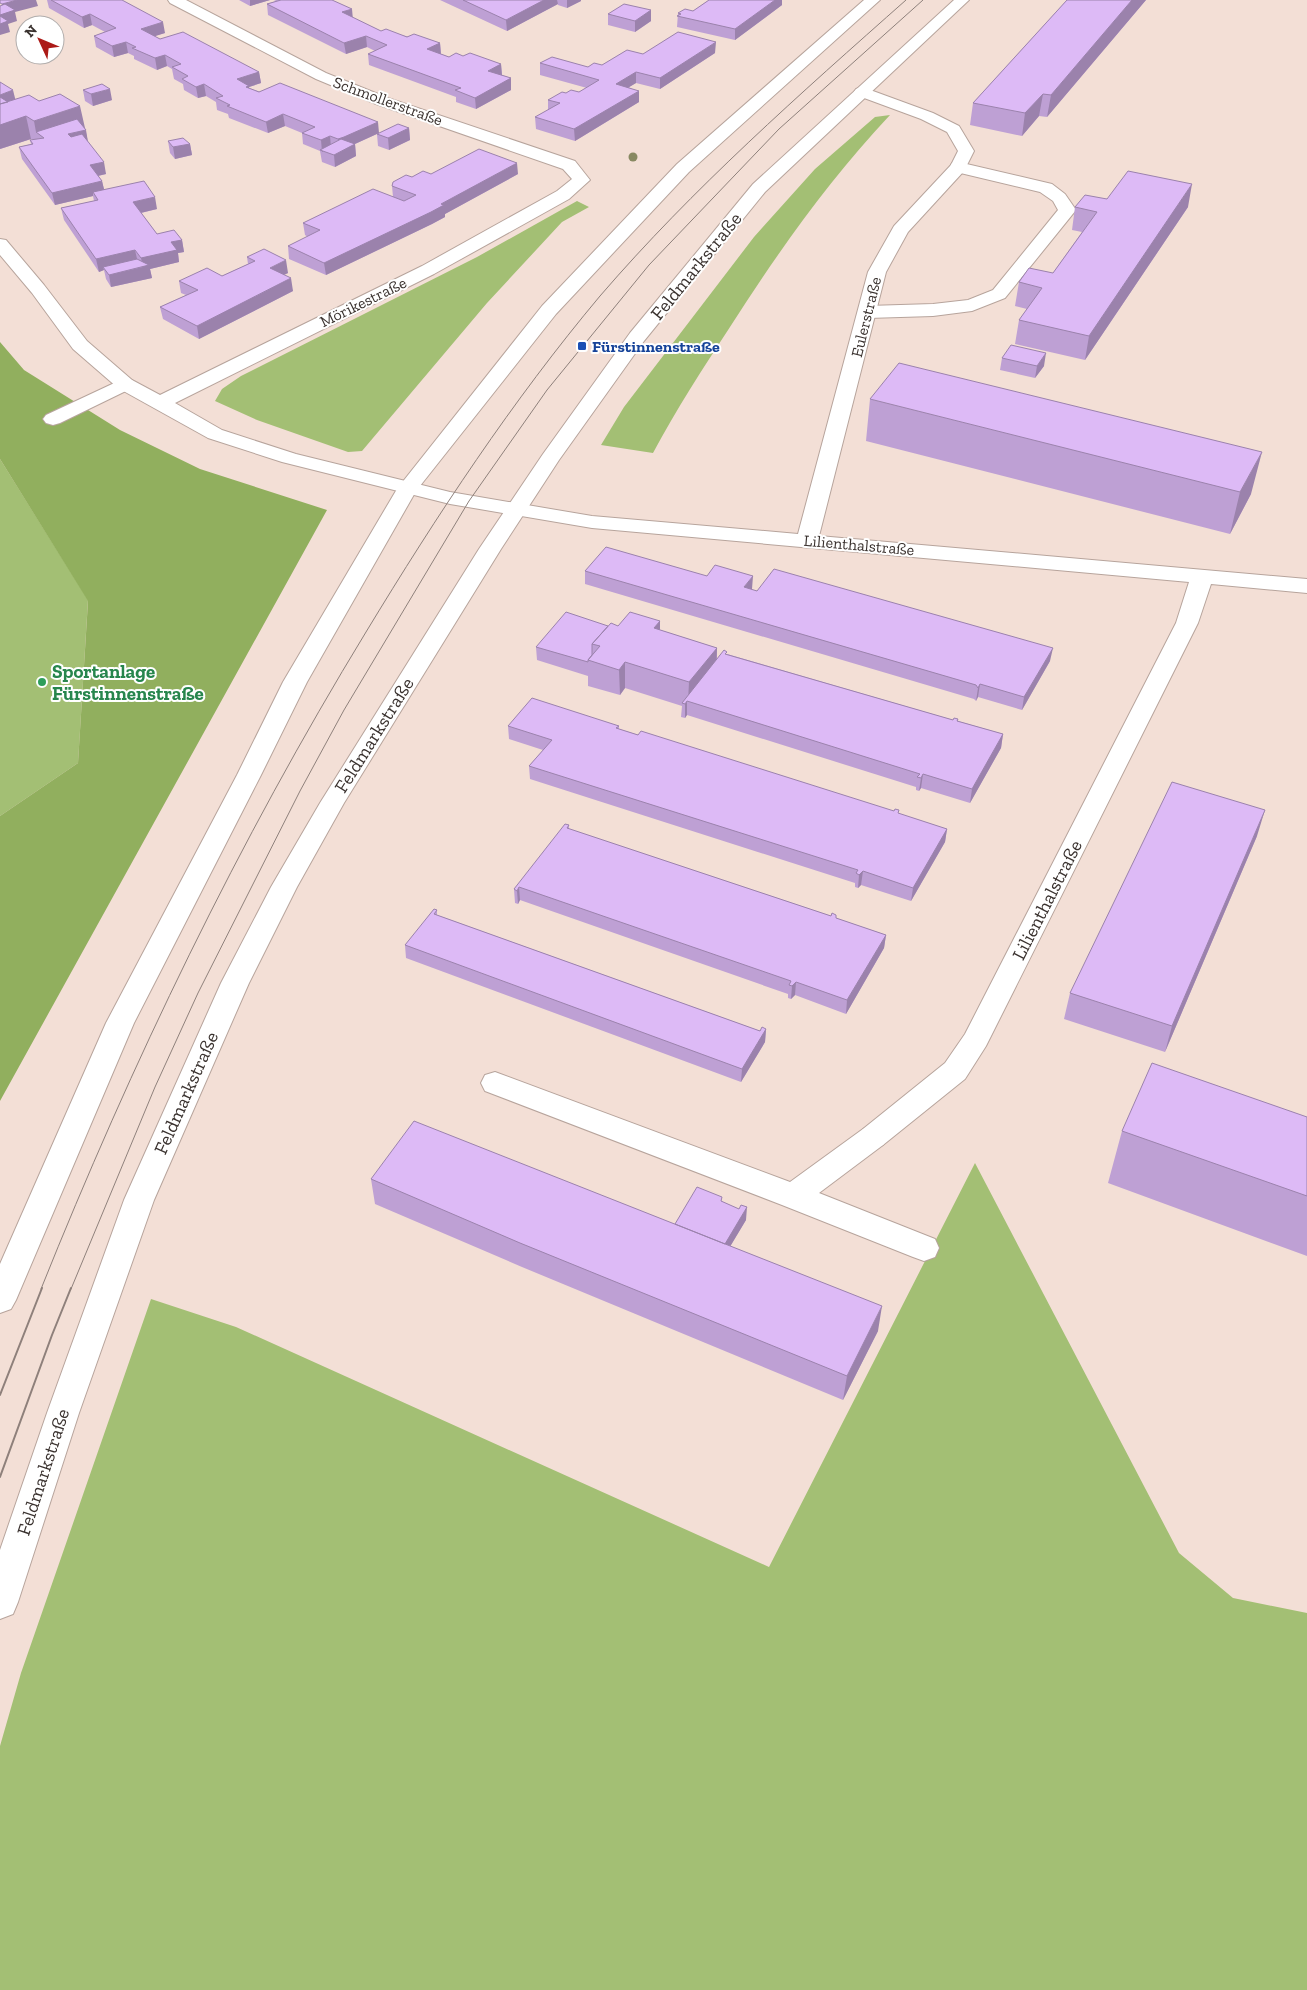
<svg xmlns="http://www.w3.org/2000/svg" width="1307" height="1990" font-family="'Zilla Slab',serif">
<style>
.green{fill:#a3bf74}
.forest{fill:#91af5e}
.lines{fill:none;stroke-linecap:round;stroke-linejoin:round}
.service-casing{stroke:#b7a49c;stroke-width:2}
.minor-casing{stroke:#b7a49c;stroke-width:2}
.secondary-casing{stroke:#b7a49c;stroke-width:2}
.service{fill:#fff;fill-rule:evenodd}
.minor{fill:#fff;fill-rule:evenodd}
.secondary{fill:#fff;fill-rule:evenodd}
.tram-far1{stroke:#8e807b;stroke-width:1}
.tram{stroke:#8e807b;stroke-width:2}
.tree{fill:#888962}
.wall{fill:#bea0d4}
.shaded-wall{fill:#9b82ac}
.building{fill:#ddbaf6;stroke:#9b82ac}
.transit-dot{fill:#1a4fb4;stroke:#fff;stroke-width:2}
.leisure-dot{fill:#2e9e5b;stroke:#fff;stroke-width:2}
.labels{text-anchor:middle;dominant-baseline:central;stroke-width:4;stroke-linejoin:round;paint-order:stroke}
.far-street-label{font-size:16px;fill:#3a322f;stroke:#fff}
.far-transit-label{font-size:16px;font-weight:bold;fill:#164399;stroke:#fff;text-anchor:start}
.street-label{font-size:19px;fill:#3a322f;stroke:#fff}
.leisure-label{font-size:19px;font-weight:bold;fill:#27864d;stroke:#fff;text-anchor:start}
</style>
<rect width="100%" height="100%" fill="#f3dfd6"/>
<path class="green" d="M 890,115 C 829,180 778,252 730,327 C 703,368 676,410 653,453 L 601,445 L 624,407 L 754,237 L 815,169 L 875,117 Z
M 577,201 L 589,207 L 562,222 L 487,303 L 362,451 L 348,452 L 257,420 L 215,401 L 222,389 L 241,376 L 477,257 Z
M 0,459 L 88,600 L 78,763 L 0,816 Z
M 975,1163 L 1179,1553 L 1233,1598 L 1307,1613 L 1307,1990 L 0,1990 L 0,1746 L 21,1673 L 151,1299 L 236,1327 L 769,1567 Z"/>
<path class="forest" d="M 0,342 L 24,370 L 120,430 L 200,469 L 327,510 L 0,1101 L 0,816 L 78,763 L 88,601 L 0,459 Z"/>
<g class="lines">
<defs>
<path id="service" d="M 958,162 L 1052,184 L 1065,194 L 1076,210 L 1005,298 L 972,311 L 933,316 L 868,318 L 861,316 L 859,312 L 861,308 L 868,306 L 933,304 L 968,300 L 993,290 L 1058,210 L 1053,201 L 1040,192 L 952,171 L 950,167 L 952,163 Z
M 125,378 L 132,380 L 135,384 L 132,388 L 60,423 L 53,425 L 46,423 L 43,419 L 46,415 Z
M 495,1072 L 790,1182 L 863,1129 L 873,1126 L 883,1129 L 888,1137 L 883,1145 L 819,1193 L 935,1239 L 939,1248 L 935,1257 L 924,1261 L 913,1257 L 782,1205 L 485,1091 L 481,1083 L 485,1075 Z"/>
<path id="minor" d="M 168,0 L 186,0 L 326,73 L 388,98 L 575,161 L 590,180 L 569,199 L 434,274 L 175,403 L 222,430 L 296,454 L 450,492 L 592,516 L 798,534 L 868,272 L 894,226 L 951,165 L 958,151 L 947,132 L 921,119 L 856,95 L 854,92 L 856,89 L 862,87 L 933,113 L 959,126 L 974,151 L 964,171 L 908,232 L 886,272 L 819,536 L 1307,579 L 1307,593 L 1211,584 L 1198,623 L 986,1046 L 965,1079 L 883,1145 L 873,1148 L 863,1145 L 858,1137 L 863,1129 L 945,1063 L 965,1034 L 1176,623 L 1189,582 L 592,528 L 450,504 L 282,462 L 208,438 L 118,388 L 73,349 L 32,293 L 0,255 L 0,239 L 6,240 L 44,285 L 87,341 L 132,380 L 160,395 L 422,266 L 557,191 L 572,179 L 563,169 L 376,104 L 316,79 L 170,3 Z"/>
<path id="secondary" d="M 864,0 L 880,0 L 689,172 L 556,314 L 416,491 L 307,682 L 261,775 L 134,1023 L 16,1300 L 11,1309 L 0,1313 L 0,1264 L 106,1023 L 237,775 L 283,682 L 397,489 L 542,306 L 677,164 Z
M 954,0 L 969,0 L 765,192 L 644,341 L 559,460 L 501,549 L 344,803 L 297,887 L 249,983 L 154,1200 L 79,1413 L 18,1602 L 13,1614 L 0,1619 L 0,1550 L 47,1413 L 124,1200 L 221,983 L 271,887 L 320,803 L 479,549 L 543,454 L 630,333 L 753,184 Z"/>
</defs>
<use href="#service" class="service-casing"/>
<use href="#minor" class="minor-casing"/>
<use href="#secondary" class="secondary-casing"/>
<use href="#service" class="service"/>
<use href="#minor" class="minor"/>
<use href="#secondary" class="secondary"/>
<path class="tram-far1" d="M 41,1289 C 132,1062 238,842 366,632 C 437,515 512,401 600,296 C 693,188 800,94 906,0
M 71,1289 L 155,1087 L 198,993 L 300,791 L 344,710 L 469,501 L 547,390 L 649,265 L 779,129 L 923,0"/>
<path class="tram" d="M 0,1395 L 42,1288
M 0,1477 L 52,1335 L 71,1288"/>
</g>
<circle class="tree" cx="633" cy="157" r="4.5"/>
<path class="wall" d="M 47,0 L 122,0 L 165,33 L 154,36 L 160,39 L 259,72 L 261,83 L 249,87 L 249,88 L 379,133 L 355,144 L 356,156 L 335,167 L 322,162 L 320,151 L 303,144 L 302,133 L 285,126 L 268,133 L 229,118 L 228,114 L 217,110 L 216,102 L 206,96 L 198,98 L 184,90 L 183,84 L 174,79 L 172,69 L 167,66 L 157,70 L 134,59 L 134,56 L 128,53 L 114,57 L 96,47 L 94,36 L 105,32 L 92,25 L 84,28 L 49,8 Z
M 239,0 L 270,0 L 250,6 Z
M 274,0 L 332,0 L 353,18 L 381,31 L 440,43 L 441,54 L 449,57 L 463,56 L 501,64 L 502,75 L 511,78 L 511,90 L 476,109 L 456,102 L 456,97 L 369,65 L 368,54 L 375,51 L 367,47 L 346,54 L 268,15 L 267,4 L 276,1 Z
M 440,0 L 581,0 L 581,1 L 567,8 L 558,5 L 558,4 L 507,31 Z
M 709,0 L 782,0 L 782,5 L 735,40 L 677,27 L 678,13 L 693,11 Z
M 1067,0 L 1146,0 L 1047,117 L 1039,116 L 1022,136 L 970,125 L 973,103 Z
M 651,10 L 651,21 L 635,32 L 608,25 L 608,14 Z
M 715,53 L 660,89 L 636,83 L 629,87 L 639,102 L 575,141 L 536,129 L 535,117 L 548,110 L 548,100 L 566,93 L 579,92 L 587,88 L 540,75 L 540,63 L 588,67 L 602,65 L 643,54 Z
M 83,90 L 112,100 L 93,106 L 85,101 Z
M 15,99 L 85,128 L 88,142 L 106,174 L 98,176 L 102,181 L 104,190 L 157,209 L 141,213 L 157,234 L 182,240 L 184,252 L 178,253 L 179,262 L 150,269 L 152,278 L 111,287 L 106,279 L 104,270 L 99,272 L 64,220 L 61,208 L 94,201 L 93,196 L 55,205 L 22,159 L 19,147 L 31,144 L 30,140 L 33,140 L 31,139 L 0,149 Z
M 409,128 L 410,140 L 389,150 L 378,146 L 377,134 Z
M 168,141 L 190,144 L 192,155 L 175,159 L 170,153 Z
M 431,174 L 518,174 L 445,214 L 445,217 L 432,224 L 326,275 L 289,259 L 288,246 L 308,237 L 305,235 L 303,223 L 393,197 L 392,186 L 412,177 Z
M 1107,199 L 1188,207 L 1085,360 L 1015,344 L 1019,320 L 1027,309 L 1015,306 L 1019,282 L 1053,273 L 1082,232 L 1072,230 L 1075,207 Z
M 247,257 L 288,273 L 284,275 L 293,291 L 199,339 L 163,319 L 160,307 L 186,295 L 181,293 L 179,281 L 222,276 L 248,264 Z
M 1002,358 L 1044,366 L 1035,378 L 1000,370 Z
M 870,399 L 1251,494 L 1230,534 L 866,441 Z
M 585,571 L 752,589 L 751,590 L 1050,661 L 1022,710 L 978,697 L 976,701 L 974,699 L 585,584 Z
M 660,621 L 660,630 L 717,648 L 717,660 L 727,654 L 953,720 L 958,719 L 958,721 L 1003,734 L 1001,748 L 970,803 L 921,788 L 919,791 L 916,790 L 916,787 L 687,715 L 685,718 L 681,717 L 682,706 L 625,688 L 620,695 L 588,686 L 588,676 L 537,660 L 536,647 L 608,626 L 618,626 Z
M 508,726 L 619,726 L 619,729 L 947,829 L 945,842 L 911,901 L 861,885 L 858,888 L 855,887 L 855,883 L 530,779 L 529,766 L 543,750 L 509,739 Z
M 569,825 L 569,829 L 831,916 L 836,915 L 836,918 L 886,935 L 884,948 L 846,1014 L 795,995 L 791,999 L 788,998 L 788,994 L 520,900 L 518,904 L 515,903 L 514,889 Z
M 1257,836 L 1165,1052 L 1064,1019 L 1070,993 Z
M 437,910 L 437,915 L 760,1031 L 766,1029 L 765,1042 L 741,1082 L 406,958 L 405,945 Z
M 1307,1117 L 1307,1256 L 1108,1183 L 1122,1131 Z
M 371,1179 L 675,1224 L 722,1201 L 746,1220 L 730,1246 L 878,1331 L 843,1400 L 522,1267 L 375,1204 Z"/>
<path class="shaded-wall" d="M 17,0 L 37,0 L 36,0 L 38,6 L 15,12 L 17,21 L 8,24 L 10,32 L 0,35 L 0,15 L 2,4 Z
M 250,0 L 270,0 L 250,6 Z
M 544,0 L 557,0 L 558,4 L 507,31 L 506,20 Z
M 567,0 L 581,0 L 581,1 L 567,8 Z
M 775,0 L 782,0 L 782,5 L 735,40 L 735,29 Z
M 1132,0 L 1146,0 L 1047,117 L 1051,95 Z
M 352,9 L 353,20 L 342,12 Z
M 651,10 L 651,21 L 635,32 L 635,21 Z
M 90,14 L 92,25 L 84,28 L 82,17 Z
M 163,22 L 165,33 L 143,40 L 141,29 Z
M 366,36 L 367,47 L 346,54 L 344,43 Z
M 126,42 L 128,53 L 114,57 L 112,46 Z
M 716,42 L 715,53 L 660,89 L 660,78 Z
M 440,43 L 441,55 L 427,49 Z
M 165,55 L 167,66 L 157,70 L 155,58 Z
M 501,64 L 502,76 L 488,71 Z
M 259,72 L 261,83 L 249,87 L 250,97 L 237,79 Z
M 636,72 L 636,83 L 616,95 L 616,84 Z
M 511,78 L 511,90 L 476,109 L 475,98 Z
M 204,84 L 206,96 L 198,98 L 196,87 Z
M 110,89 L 112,100 L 93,106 L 91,94 Z
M 13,90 L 16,102 L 0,105 L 0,95 Z
M 639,91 L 639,102 L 575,141 L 574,129 Z
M 1043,94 L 1039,116 L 1022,136 L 1025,113 Z
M 80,106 L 85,128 L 69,134 L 86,130 L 88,142 L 71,145 L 44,138 L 36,132 L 34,121 Z
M 283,114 L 285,126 L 268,133 L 266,122 Z
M 0,115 L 26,116 L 31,139 L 0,149 Z
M 378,122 L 379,133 L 346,148 L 339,150 L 338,139 Z
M 409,128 L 410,140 L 389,150 L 388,138 Z
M 330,136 L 331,147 L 322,152 L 321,140 Z
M 190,144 L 192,155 L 175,159 L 173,147 Z
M 355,144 L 356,156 L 335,167 L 334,155 Z
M 104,162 L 106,174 L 93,177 L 90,165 Z
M 517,163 L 518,174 L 445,214 L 445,217 L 432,224 L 326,275 L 324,263 L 441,204 Z
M 102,181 L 105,193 L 93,192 L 93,196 L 55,205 L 52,193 Z
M 1192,184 L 1188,207 L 1085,360 L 1089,336 Z
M 155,197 L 157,209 L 136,214 L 133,202 Z
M 182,240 L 184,252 L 178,253 L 179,262 L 150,269 L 152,278 L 111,287 L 109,275 L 143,267 L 141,258 L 171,242 Z
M 135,250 L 138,263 L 103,267 L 104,270 L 99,272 L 96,259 Z
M 286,260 L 288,273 L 272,280 L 270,268 Z
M 291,278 L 293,291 L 199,339 L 197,326 Z
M 1046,353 L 1044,366 L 1035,378 L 1037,366 Z
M 1262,452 L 1251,494 L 1230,534 L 1240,492 Z
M 753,576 L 752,589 L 743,600 L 744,587 Z
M 660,621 L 660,647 L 654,628 Z
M 717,648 L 716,673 L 688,702 L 689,682 Z
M 1053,648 L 1050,661 L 1022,710 L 1024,697 Z
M 625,662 L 625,688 L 620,695 L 619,670 Z
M 980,684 L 978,697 L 976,701 L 978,688 Z
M 687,701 L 687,715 L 685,718 L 685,704 Z
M 1003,734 L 1001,748 L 970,803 L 972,789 Z
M 923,774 L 921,788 L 919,791 L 921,778 Z
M 1265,810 L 1257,836 L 1165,1052 L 1172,1026 Z
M 947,829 L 945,842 L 911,901 L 913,888 Z
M 863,871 L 861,885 L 858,888 L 859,875 Z
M 519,887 L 520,900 L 518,904 L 517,891 Z
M 886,935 L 884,948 L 846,1014 L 847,1000 Z
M 796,982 L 795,995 L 791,999 L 792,986 Z
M 766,1029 L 765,1042 L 741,1082 L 742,1069 Z
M 747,1207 L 746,1220 L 718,1267 L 718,1255 Z
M 882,1306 L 878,1331 L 843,1400 L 847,1376 Z"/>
<path class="building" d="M 0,0 L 17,0 L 2,4 L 0,3 Z
M 51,0 L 122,0 L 163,22 L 141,29 L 160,39 L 183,32 L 259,72 L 237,79 L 249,86 L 246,87 L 259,92 L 280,83 L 378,122 L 344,137 L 338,139 L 330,136 L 321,140 L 302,133 L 315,127 L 283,114 L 266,122 L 227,106 L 230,105 L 216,98 L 223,96 L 204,84 L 196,87 L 182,79 L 188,76 L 172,67 L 181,64 L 165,55 L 155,58 L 132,48 L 136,47 L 126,42 L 112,46 L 94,36 L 116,28 L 90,14 L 82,17 Z
M 281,0 L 332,0 L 352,9 L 342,12 L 381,31 L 386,29 L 407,37 L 414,34 L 440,43 L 427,49 L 449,57 L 456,53 L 463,56 L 470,53 L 501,64 L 488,71 L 511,78 L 475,98 L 455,90 L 461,88 L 368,54 L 387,45 L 366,36 L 344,43 L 267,4 Z
M 463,0 L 544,0 L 506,20 Z
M 709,0 L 775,0 L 735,29 L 677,16 L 681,14 L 678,13 L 685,9 L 693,11 Z
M 1067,0 L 1132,0 L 1051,95 L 1043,94 L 1025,113 L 973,103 Z
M 5,4 L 15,10 L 0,15 L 0,6 Z
M 624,4 L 651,10 L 635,21 L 608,14 Z
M 0,16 L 8,21 L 0,24 Z
M 678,32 L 716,42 L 660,78 L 636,72 L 616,84 L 639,91 L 574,129 L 535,117 L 560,103 L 548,100 L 562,92 L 566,93 L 571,90 L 579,92 L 599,80 L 540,63 L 552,57 L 588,67 L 594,63 L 602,65 L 627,50 L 643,54 Z
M 0,82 L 13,90 L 0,95 Z
M 102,84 L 110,89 L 91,94 L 83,90 Z
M 60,94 L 80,106 L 34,121 L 26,116 L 0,125 L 0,104 L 29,95 L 39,101 Z
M 0,97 L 8,102 L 0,104 Z
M 77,119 L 86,130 L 68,134 L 71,137 L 82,134 L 104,162 L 90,165 L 102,181 L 52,193 L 19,147 L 33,144 L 30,140 L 44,138 L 36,132 Z
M 398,124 L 409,128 L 388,138 L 377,134 Z
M 183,138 L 190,144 L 173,147 L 168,141 Z
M 341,139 L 355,144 L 334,155 L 320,150 Z
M 479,149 L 517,163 L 441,204 L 444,205 L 431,212 L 324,263 L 288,246 L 320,230 L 303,223 L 373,189 L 404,201 L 416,195 L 392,186 L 393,182 L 406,175 L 412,177 L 423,171 L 431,174 Z
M 1128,171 L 1192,184 L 1089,336 L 1019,320 L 1042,288 L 1019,282 L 1029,268 L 1053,273 L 1097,212 L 1075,207 L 1085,195 L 1107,199 Z
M 144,181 L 155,197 L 133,202 L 157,234 L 174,230 L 182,240 L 171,242 L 177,250 L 141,258 L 135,250 L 96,259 L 61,208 L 98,200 L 93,192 Z
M 264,249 L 286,260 L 270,268 L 291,278 L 197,326 L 160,307 L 198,290 L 179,281 L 207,268 L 222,276 L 255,261 L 247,257 Z
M 137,259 L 149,265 L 109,275 L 103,267 Z
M 1011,345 L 1046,353 L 1037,366 L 1002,358 Z
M 899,363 L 1262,452 L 1240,492 L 870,399 Z
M 606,547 L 707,576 L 715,565 L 753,576 L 744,587 L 757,591 L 774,569 L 1053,648 L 1024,697 L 980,684 L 978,688 L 976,685 L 585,571 Z
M 566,612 L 608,626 L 592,644 L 592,655 L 588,660 L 588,662 L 536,647 Z
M 630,612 L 660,621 L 654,628 L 717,648 L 689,682 L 625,662 L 619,670 L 588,660 L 600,646 L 592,644 L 611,623 L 618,626 Z
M 724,650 L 727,652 L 725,654 L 953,720 L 954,718 L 958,719 L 957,721 L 1003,734 L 972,789 L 923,774 L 921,778 L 917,777 L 920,774 L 687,701 L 685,704 L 682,703 Z
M 532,698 L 619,726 L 616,728 L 638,735 L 641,731 L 894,811 L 895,809 L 899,810 L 898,813 L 947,829 L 913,888 L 863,871 L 859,875 L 856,873 L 858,870 L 529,766 L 552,740 L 508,726 Z
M 1172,782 L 1265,810 L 1172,1026 L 1070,993 Z
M 565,824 L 569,825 L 567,828 L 831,916 L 832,913 L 836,915 L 836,918 L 886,935 L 847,1000 L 796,982 L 792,986 L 789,985 L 791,981 L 519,887 L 517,891 L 514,889 Z
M 434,909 L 437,910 L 434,914 L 760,1031 L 762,1027 L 766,1029 L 742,1069 L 405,945 Z
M 1152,1063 L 1307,1117 L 1307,1196 L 1122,1131 Z
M 414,1121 L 882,1306 L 847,1376 L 520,1243 L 371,1179 Z
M 697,1187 L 722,1197 L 721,1201 L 739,1209 L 741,1205 L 747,1207 L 725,1244 L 675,1224 Z"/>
<rect class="transit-dot" x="577" y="341" width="10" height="10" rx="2.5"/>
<circle class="leisure-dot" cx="42" cy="682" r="5"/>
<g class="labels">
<g class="far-street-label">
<text transform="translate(388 101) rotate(20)">Schmollerstraße</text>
<text transform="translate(363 302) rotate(-26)">Mörikestraße</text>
<text transform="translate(866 317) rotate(-76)">Eulerstraße</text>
<text transform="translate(859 545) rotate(5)">Lilienthalstraße</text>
</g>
<g class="far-transit-label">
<text x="592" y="346">Fürstinnenstraße</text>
</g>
<g class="street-label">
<text transform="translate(696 266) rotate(-51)">Feldmarkstraße</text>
<text transform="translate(374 735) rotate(-58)">Feldmarkstraße</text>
<text transform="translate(1047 900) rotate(-63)">Lilienthalstraße</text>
<text transform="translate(186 1093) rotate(-66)">Feldmarkstraße</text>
<text transform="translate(43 1472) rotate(-72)">Feldmarkstraße</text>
</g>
<g class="leisure-label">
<text x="52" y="671">Sportanlage<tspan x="52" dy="22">Fürstinnenstraße</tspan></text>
</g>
</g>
<g transform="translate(40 40) rotate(314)"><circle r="24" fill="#ffffff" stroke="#b0adac"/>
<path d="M0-4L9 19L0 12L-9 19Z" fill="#ac1a17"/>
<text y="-8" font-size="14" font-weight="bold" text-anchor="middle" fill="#3a322f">N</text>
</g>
</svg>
